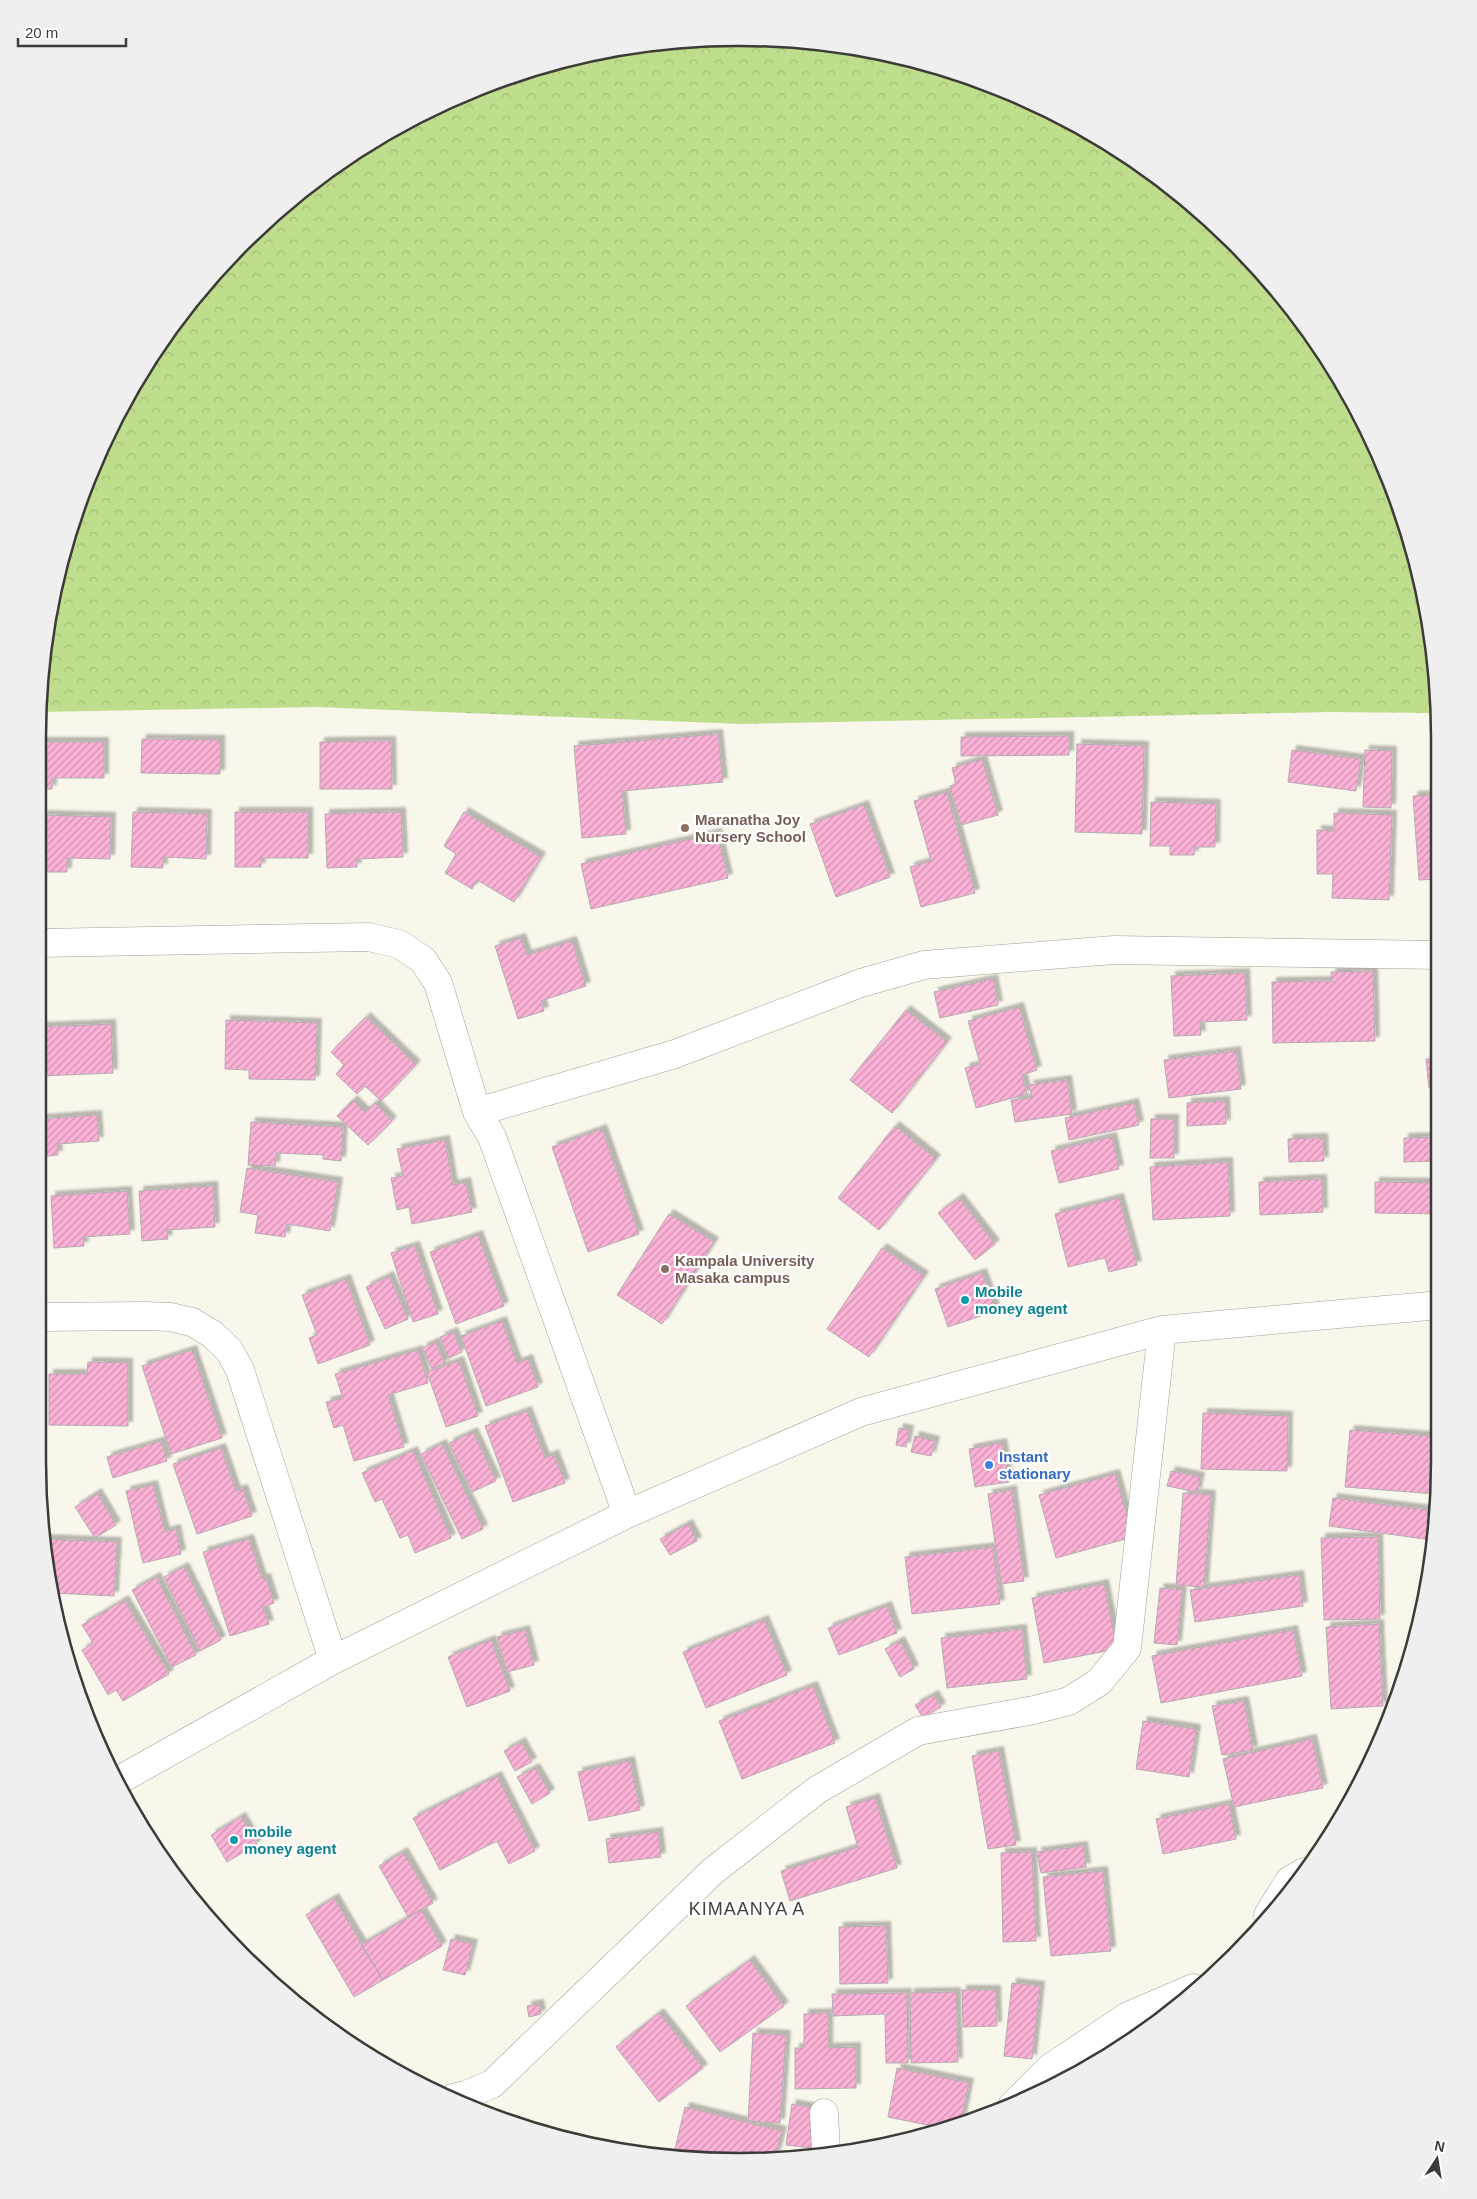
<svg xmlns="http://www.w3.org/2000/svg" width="1477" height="2199" font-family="Arial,sans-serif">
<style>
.forest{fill:url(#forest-crowns)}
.building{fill:url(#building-hatch);stroke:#b5abb0;filter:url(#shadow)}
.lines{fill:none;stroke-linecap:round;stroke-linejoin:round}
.minor-casing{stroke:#a2a097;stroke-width:29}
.minor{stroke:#fff;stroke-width:28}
.education-dot{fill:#8d6e63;stroke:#fff;stroke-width:2}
.culture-dot{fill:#0f9aa8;stroke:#fff;stroke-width:2}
.shop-dot{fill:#3f7fe0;stroke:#fff;stroke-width:2}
.labels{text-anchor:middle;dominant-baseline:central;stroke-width:4.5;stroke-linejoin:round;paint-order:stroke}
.education-label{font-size:15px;font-weight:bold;fill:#785e54;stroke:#fff;text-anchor:start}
.culture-label{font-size:15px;font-weight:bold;fill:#0d838f;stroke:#fff;text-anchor:start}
.shop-label{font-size:15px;font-weight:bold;fill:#366cbe;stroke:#fff;text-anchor:start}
.quarter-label{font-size:18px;letter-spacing:1px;fill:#434139;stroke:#fff}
.rim{fill:none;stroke:#3c3b37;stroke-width:2.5}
</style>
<defs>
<pattern id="forest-crowns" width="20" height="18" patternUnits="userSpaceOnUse" patternTransform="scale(1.25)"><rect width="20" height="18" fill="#bfde8d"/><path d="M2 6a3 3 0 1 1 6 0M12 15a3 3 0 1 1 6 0" fill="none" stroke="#a5bf7a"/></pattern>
<pattern id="building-hatch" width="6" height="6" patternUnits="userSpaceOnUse" patternTransform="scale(1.25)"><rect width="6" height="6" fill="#fcb1d6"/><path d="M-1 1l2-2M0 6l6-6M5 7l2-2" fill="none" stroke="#cd91ae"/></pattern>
<filter id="shadow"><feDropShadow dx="4.5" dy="-4.5" stdDeviation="1" flood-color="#0004"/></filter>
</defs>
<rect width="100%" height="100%" fill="#f9f7ec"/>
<path class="forest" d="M 738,38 L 875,51 L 1006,91 L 1128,155 L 1234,243 L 1321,349 L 1386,470 L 1426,601 L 1437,713 L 1330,712 L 742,724 L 317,707 L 40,712 L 51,602 L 110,428 L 182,312 L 243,243 L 349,156 L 470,91 L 601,51 Z"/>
<path class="building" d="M 718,734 L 723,782 L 622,791 L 626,834 L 582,838 L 574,746 Z
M 1069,736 L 1069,755 L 961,756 L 961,737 Z
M 142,739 L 220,740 L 220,774 L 141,773 Z
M 391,741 L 392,789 L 320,789 L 320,742 Z
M 38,742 L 104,742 L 104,778 L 52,778 L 52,789 L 38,789 Z
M 1077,744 L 1144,746 L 1142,834 L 1075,832 Z
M 1292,750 L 1361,759 L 1356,791 L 1288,782 Z
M 1365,750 L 1392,751 L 1391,808 L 1363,807 Z
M 982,759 L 998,815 L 961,825 L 950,786 L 956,784 L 952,768 Z
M 947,792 L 975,893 L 921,907 L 910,867 L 931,861 L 914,801 Z
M 1440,795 L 1440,879 L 1419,880 L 1413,796 Z
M 1151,802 L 1216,804 L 1215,847 L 1195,847 L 1194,855 L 1170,855 L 1170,846 L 1150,846 Z
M 864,805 L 890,877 L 836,897 L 810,824 Z
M 133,812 L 207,814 L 206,859 L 163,857 L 163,868 L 131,867 Z
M 235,812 L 308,812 L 308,858 L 261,858 L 261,867 L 235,867 Z
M 401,812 L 403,857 L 357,859 L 357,867 L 327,868 L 325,814 Z
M 464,812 L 541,857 L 514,902 L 477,880 L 472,889 L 445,873 L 456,854 L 444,846 Z
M 1334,813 L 1392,815 L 1389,900 L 1332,898 L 1333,874 L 1317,874 L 1317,830 L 1334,831 Z
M 43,815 L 111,817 L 110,859 L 67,858 L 67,872 L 42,872 Z
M 717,833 L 728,878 L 591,909 L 581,864 Z
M 521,938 L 527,955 L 572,941 L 586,986 L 541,1001 L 544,1011 L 518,1019 L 495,946 Z
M 1373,971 L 1375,1041 L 1273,1043 L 1272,982 L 1332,981 L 1331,972 Z
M 1245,973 L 1247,1020 L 1200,1022 L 1201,1035 L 1174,1036 L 1171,976 Z
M 993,979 L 998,1005 L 940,1018 L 934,992 Z
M 1019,1007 L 1037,1070 L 1022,1075 L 1027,1094 L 976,1108 L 965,1068 L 980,1064 L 968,1021 Z
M 906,1010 L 947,1042 L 892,1113 L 850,1080 Z
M 366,1017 L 416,1065 L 381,1101 L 365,1086 L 357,1094 L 336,1074 L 344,1065 L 331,1052 Z
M 226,1020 L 317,1023 L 315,1080 L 249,1079 L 249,1070 L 225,1069 Z
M 111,1024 L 113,1073 L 40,1076 L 40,1027 Z
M 1236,1051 L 1241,1089 L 1169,1098 L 1164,1060 Z
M 1440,1058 L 1440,1088 L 1429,1088 L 1426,1059 Z
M 1067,1080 L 1072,1114 L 1015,1122 L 1011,1100 L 1032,1098 L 1029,1085 Z
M 353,1100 L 365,1112 L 375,1103 L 392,1121 L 368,1145 L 337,1116 Z
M 1225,1101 L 1226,1124 L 1187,1126 L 1187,1103 Z
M 1134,1103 L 1139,1125 L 1069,1140 L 1065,1118 Z
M 97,1115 L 99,1141 L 57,1144 L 58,1155 L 41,1157 L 40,1119 Z
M 1151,1119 L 1174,1119 L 1174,1158 L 1150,1158 Z
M 251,1122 L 343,1127 L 341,1161 L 323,1159 L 323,1155 L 276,1153 L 275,1166 L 248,1165 Z
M 895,1126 L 936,1159 L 879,1230 L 838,1198 Z
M 602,1129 L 639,1234 L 588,1252 L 552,1147 Z
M 1112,1137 L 1119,1169 L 1059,1183 L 1051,1151 Z
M 1440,1137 L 1440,1161 L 1404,1162 L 1404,1138 Z
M 1323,1138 L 1324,1161 L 1289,1162 L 1288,1139 Z
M 445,1140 L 453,1185 L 466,1182 L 472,1212 L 412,1224 L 409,1207 L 397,1210 L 391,1178 L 403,1176 L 397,1149 Z
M 1228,1162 L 1230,1216 L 1153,1220 L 1150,1167 Z
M 247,1168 L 338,1182 L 330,1231 L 287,1224 L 285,1237 L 255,1233 L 258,1215 L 240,1212 Z
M 1322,1179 L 1323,1212 L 1260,1215 L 1259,1182 Z
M 1375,1182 L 1440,1183 L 1440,1214 L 1375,1213 Z
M 213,1186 L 215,1227 L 167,1230 L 168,1239 L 142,1241 L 139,1191 Z
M 127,1191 L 130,1234 L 83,1237 L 84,1246 L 54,1248 L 51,1196 Z
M 959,1198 L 995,1244 L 975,1260 L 938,1213 Z
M 1119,1198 L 1137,1265 L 1109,1272 L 1105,1258 L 1068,1267 L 1055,1214 Z
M 669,1214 L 714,1242 L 662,1324 L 617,1295 Z
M 478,1235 L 504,1306 L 456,1324 L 430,1252 Z
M 415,1246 L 438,1314 L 413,1322 L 391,1253 Z
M 882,1248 L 924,1276 L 869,1357 L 827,1329 Z
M 982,1273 L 996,1311 L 948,1327 L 935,1289 Z
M 389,1276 L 408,1319 L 385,1329 L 366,1287 Z
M 346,1279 L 370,1345 L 318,1364 L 309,1338 L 317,1335 L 302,1295 Z
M 502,1321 L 517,1363 L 528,1359 L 538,1387 L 486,1406 L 461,1336 Z
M 453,1332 L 462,1352 L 449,1358 L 440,1337 Z
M 435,1342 L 445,1363 L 432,1369 L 422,1348 Z
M 192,1350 L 222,1438 L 171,1454 L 142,1366 Z
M 418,1350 L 428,1383 L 388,1395 L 404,1447 L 354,1461 L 343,1425 L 334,1428 L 326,1402 L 343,1398 L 335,1374 Z
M 459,1361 L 478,1416 L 446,1427 L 427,1372 Z
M 88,1362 L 128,1363 L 128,1426 L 49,1425 L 49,1374 L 87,1374 Z
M 527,1411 L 545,1458 L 554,1454 L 565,1483 L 513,1502 L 485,1426 Z
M 1203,1413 L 1288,1416 L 1287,1471 L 1201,1469 Z
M 899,1428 L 909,1430 L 906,1447 L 896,1445 Z
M 1350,1430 L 1440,1437 L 1436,1494 L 1345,1487 Z
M 473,1432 L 496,1481 L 472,1492 L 449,1443 Z
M 915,1436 L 935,1441 L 931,1456 L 911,1452 Z
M 161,1441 L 167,1461 L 113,1478 L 107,1457 Z
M 1002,1443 L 1009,1482 L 975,1487 L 969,1449 Z
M 442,1444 L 483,1529 L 462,1539 L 421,1454 Z
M 221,1448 L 236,1491 L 243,1489 L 252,1516 L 197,1534 L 173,1464 Z
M 413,1451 L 451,1538 L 415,1553 L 408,1535 L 400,1538 L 382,1499 L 375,1502 L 362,1473 Z
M 1171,1471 L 1200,1477 L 1197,1492 L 1167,1486 Z
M 1115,1474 L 1133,1537 L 1056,1558 L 1039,1495 Z
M 153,1485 L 165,1532 L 176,1529 L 181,1554 L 143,1563 L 126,1491 Z
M 1012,1490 L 1024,1581 L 1001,1584 L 988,1494 Z
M 97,1493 L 116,1525 L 95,1538 L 75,1507 Z
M 1183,1493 L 1211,1495 L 1204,1587 L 1176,1585 Z
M 1333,1498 L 1435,1511 L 1432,1540 L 1329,1526 Z
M 688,1524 L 697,1541 L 670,1555 L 660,1539 Z
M 1378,1537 L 1380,1619 L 1324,1620 L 1321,1538 Z
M 43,1539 L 117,1542 L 114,1596 L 53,1593 L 44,1552 Z
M 249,1539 L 262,1579 L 266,1578 L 274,1603 L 263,1607 L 269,1624 L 230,1636 L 203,1552 Z
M 993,1547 L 1000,1604 L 912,1614 L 905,1557 Z
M 184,1567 L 221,1640 L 200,1651 L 164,1577 Z
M 1299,1575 L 1303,1606 L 1195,1622 L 1190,1590 Z
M 156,1577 L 196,1655 L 172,1667 L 132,1590 Z
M 1104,1584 L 1117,1649 L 1044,1663 L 1032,1598 Z
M 1160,1588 L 1182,1590 L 1177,1645 L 1154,1643 Z
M 124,1600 L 169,1674 L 123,1701 L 116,1690 L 108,1695 L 82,1650 L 93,1643 L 82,1625 Z
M 887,1606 L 897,1633 L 839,1655 L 828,1628 Z
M 764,1620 L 787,1675 L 706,1708 L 683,1652 Z
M 1379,1624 L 1383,1706 L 1331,1709 L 1326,1627 Z
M 1022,1629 L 1027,1679 L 947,1688 L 941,1638 Z
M 525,1630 L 534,1665 L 507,1672 L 497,1637 Z
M 1293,1630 L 1302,1676 L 1161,1703 L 1152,1656 Z
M 491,1640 L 510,1691 L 467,1707 L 448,1657 Z
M 900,1641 L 914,1669 L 900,1677 L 885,1649 Z
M 813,1686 L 835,1743 L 742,1779 L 719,1721 Z
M 934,1695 L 941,1707 L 923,1718 L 915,1705 Z
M 1244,1701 L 1253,1750 L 1222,1755 L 1212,1706 Z
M 1143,1721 L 1196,1729 L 1189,1777 L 1136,1769 Z
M 1312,1739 L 1323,1788 L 1234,1807 L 1223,1759 Z
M 521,1742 L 532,1762 L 515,1771 L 504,1751 Z
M 999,1751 L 1016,1845 L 988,1849 L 972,1756 Z
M 630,1761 L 640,1810 L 589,1821 L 578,1772 Z
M 535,1768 L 550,1793 L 532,1804 L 517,1777 Z
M 497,1776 L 535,1851 L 509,1864 L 497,1841 L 440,1870 L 413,1818 Z
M 875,1798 L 897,1868 L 790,1901 L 781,1871 L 858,1847 L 846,1807 Z
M 1229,1804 L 1236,1839 L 1163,1854 L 1156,1819 Z
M 241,1817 L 257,1844 L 227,1862 L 211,1835 Z
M 658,1832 L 661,1857 L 609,1863 L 606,1839 Z
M 1083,1846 L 1086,1867 L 1041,1873 L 1037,1852 Z
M 403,1852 L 433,1903 L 408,1917 L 379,1866 Z
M 1032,1852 L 1036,1941 L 1003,1942 L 1001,1853 Z
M 1103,1871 L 1111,1951 L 1051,1956 L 1043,1877 Z
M 334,1898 L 383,1980 L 354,1997 L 306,1915 Z
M 421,1910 L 442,1946 L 383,1980 L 361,1945 Z
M 886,1926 L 888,1983 L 840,1984 L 839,1927 Z
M 451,1939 L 473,1944 L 465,1975 L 443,1970 Z
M 750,1960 L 784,2006 L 720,2052 L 686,2006 Z
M 1012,1983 L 1040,1986 L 1032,2059 L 1004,2056 Z
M 962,1990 L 996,1990 L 997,2026 L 963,2027 Z
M 956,1992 L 958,2062 L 911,2063 L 910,1993 Z
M 907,1993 L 908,2063 L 886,2063 L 885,2014 L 833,2016 L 832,1994 Z
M 539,2004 L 541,2014 L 529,2017 L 527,2006 Z
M 659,2013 L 703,2068 L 659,2102 L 616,2047 Z
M 828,2013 L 828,2048 L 856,2047 L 856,2088 L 795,2089 L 795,2048 L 804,2048 L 804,2014 Z
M 753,2033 L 786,2035 L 780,2123 L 748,2121 Z
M 897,2068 L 969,2083 L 961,2122 L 942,2128 L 888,2117 Z
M 792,2104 L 817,2109 L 811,2148 L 786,2145 Z
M 685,2107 L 782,2131 L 776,2154 L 692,2160 L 673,2157 Z"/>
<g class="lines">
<defs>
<path id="minor" d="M 39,943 L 369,937 L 399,944 L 423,960 L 438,983 L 477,1112 L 492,1137 L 627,1514
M 477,1112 L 675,1054 L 861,983 L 924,965 L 1114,950 L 1440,955
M 42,1317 L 144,1316 L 170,1317 L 192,1322 L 212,1334 L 229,1350 L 240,1370 L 333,1660
M 121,1779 L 333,1660 L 627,1514 L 861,1412 L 1162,1330 L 1440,1305
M 1268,1915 L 1289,1881 L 1304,1872
M 453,2098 L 466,2095 L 492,2084 L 713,1871 L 817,1790 L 918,1731 L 1034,1710 L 1069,1701 L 1099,1682 L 1127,1648 L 1162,1330
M 1012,2106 L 1050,2068 L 1128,2016 L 1193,1988
M 824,2113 L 826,2151"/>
</defs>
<use href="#minor" class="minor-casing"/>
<use href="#minor" class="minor"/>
</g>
<g class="education-dot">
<circle cx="685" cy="828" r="5"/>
<circle cx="665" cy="1269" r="5"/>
</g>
<g class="culture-dot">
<circle cx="965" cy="1300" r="5"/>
<circle cx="234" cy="1840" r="5"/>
</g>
<circle class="shop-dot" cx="989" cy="1465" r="5"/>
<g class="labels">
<g class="education-label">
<text x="695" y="819">Maranatha Joy<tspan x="695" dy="17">Nursery School</tspan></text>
<text x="675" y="1260">Kampala University<tspan x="675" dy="17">Masaka campus</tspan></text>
</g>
<g class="culture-label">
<text x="975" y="1291">Mobile<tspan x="975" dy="17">money agent</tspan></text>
<text x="244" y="1831">mobile<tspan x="244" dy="17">money agent</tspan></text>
</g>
<g class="shop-label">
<text x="999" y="1456">Instant<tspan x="999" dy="17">stationary</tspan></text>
</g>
<g class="quarter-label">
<text x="747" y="1909">KIMAANYA A</text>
</g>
</g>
<path d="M0 0H1477V2199H0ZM738 46H739A692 692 0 0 1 1431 738V1461A692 692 0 0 1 739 2153H738A692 692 0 0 1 46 1461V738A692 692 0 0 1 738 46Z" fill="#efefef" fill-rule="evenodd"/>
<path class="rim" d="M738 46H739A692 692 0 0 1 1431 738V1461A692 692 0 0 1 739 2153H738A692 692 0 0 1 46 1461V738A692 692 0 0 1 738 46Z"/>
<g transform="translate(1437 2159) rotate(12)" stroke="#ffffff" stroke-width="4" paint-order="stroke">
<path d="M0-4L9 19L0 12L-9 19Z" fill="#3c3b37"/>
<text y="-8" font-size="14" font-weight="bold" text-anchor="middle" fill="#3c3b37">N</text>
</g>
<path d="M18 38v8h108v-8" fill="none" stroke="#3c3b37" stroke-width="2.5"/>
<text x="25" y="38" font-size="15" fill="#3c3b37" stroke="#ffffff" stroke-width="4" paint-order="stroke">20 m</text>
</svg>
